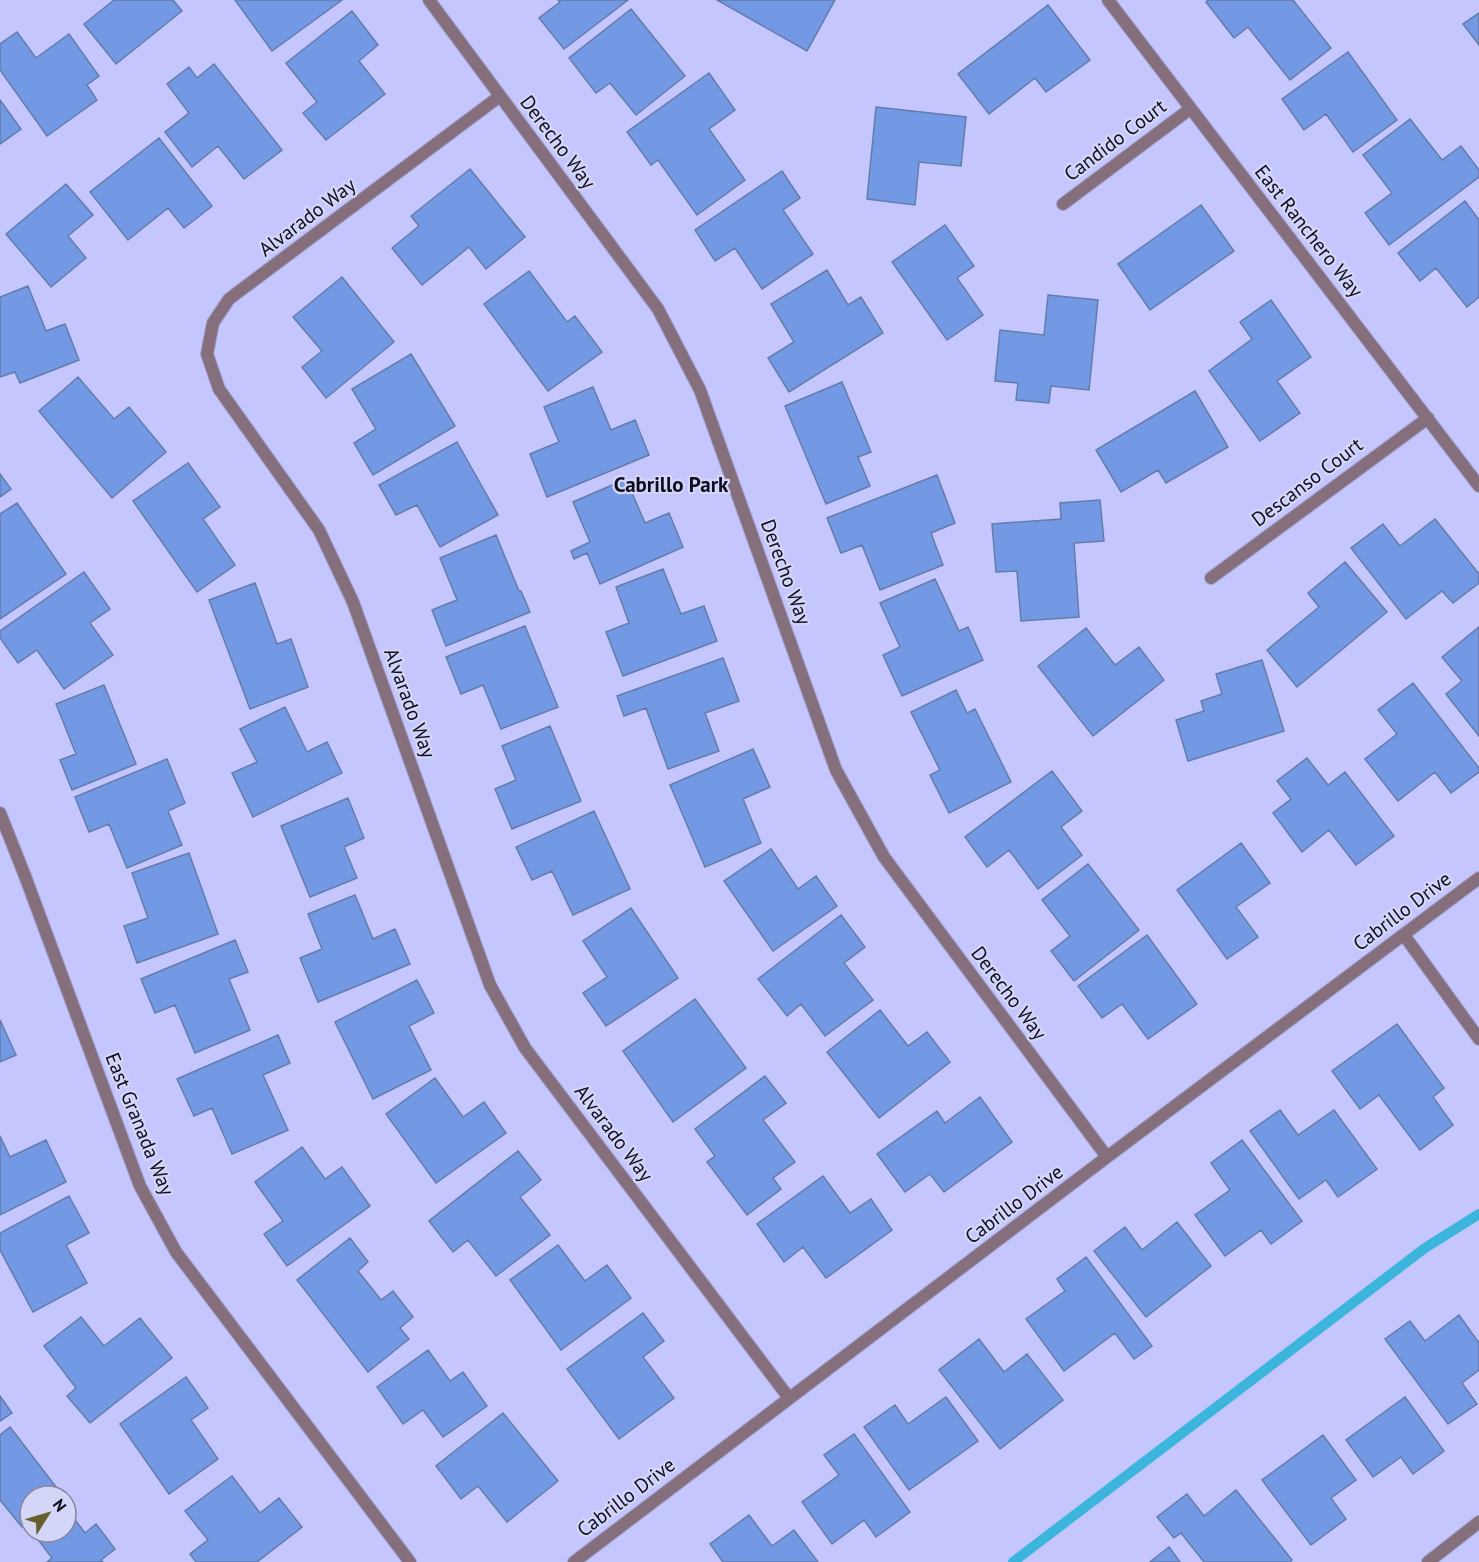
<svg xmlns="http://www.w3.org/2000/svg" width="1479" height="1562" font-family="'PT Sans',sans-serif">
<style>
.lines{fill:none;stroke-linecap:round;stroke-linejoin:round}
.stream{stroke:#3bb5db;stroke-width:10}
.building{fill:#7499e4;stroke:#647cab;stroke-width:1.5}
.street-casing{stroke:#a3a5d5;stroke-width:14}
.street{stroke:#866f7c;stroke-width:12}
.labels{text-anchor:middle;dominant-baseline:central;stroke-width:4.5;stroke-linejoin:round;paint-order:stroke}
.street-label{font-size:20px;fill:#0e0d20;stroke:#d4d6f7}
.neighbourhood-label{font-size:21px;font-weight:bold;fill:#0e0d20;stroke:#d4d6f7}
</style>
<rect width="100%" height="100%" fill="#c4c6fd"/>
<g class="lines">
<path class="stream" d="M 1013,1562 L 1425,1248 L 1479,1214"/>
</g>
<path class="building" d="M 114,0 L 173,0 L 182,11 L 116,64 L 84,24 Z
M 235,0 L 342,0 L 272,51 Z
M 558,0 L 628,0 L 564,49 L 539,18 L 560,2 Z
M 717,0 L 835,0 L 807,51 Z
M 1208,0 L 1293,0 L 1331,48 L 1290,80 L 1248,27 L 1234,38 L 1206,2 Z
M 1048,5 L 1090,60 L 1046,92 L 1035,78 L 989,114 L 958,74 Z
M 631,9 L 685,76 L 636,115 L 610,83 L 596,93 L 569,58 Z
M 352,11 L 378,45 L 359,61 L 385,94 L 326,140 L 303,113 L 317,102 L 286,63 Z
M 1479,13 L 1479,45 L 1463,24 Z
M 17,32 L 36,58 L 69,34 L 99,76 L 87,85 L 97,100 L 47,136 L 0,70 L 0,44 Z
M 1348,52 L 1397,120 L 1353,152 L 1326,114 L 1304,130 L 1282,99 Z
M 214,64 L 282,150 L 244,179 L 218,146 L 192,167 L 165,132 L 189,113 L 167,84 L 189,67 L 197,78 Z
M 709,73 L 735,110 L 709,129 L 745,180 L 697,215 L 658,160 L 651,165 L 627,132 Z
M 0,100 L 21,129 L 0,144 Z
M 876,107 L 966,117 L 961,166 L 919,162 L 915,205 L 867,199 Z
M 1410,119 L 1442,160 L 1461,146 L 1479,170 L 1479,177 L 1389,245 L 1365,213 L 1392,193 L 1363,155 Z
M 159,138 L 212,206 L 184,228 L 168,208 L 128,240 L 90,192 Z
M 470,169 L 525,237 L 486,269 L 469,247 L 422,285 L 392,248 L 419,226 L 411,216 Z
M 782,171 L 800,198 L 783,210 L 813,254 L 762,289 L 735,248 L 715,261 L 695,230 Z
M 66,184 L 93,215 L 68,236 L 86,258 L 51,287 L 6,234 Z
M 1465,201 L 1479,220 L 1479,297 L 1467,307 L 1436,268 L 1420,281 L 1398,253 Z
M 1201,205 L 1234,251 L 1150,310 L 1118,264 Z
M 945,225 L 974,266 L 957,278 L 983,315 L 947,340 L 892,262 Z
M 827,270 L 848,305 L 861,297 L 883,333 L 789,392 L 768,358 L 794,342 L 771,304 Z
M 529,271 L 567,322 L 575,316 L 602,352 L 548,391 L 484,304 Z
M 342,277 L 394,342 L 326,398 L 302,367 L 322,351 L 293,317 Z
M 28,286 L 46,331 L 65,324 L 79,360 L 20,383 L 15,372 L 0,377 L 0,297 Z
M 1048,295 L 1098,300 L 1089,390 L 1051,386 L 1049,403 L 1016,400 L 1018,383 L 995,381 L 1000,330 L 1044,335 Z
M 1271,300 L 1311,357 L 1277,381 L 1300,413 L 1260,441 L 1209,371 L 1252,339 L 1240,322 Z
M 411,354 L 455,426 L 373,475 L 354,443 L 376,429 L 352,389 Z
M 78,377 L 114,419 L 129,407 L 166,452 L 112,498 L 39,411 Z
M 842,382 L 871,452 L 858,457 L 870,486 L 826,504 L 785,406 Z
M 593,387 L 611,430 L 635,420 L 649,455 L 547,497 L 530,454 L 559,442 L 544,407 Z
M 1195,391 L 1228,447 L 1166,483 L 1158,470 L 1121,492 L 1096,450 Z
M 457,442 L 498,515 L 440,547 L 417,505 L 396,515 L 379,485 Z
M 188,463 L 220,507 L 203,519 L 235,565 L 197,592 L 133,501 Z
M 0,474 L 11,489 L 0,497 Z
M 937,475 L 955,523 L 931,533 L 943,565 L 880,590 L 862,545 L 841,553 L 827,518 Z
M 626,479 L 645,523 L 669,513 L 683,547 L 600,584 L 587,553 L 574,559 L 571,551 L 590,542 L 573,502 Z
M 1100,500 L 1104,541 L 1074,543 L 1079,617 L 1021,621 L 1017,571 L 996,572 L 992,524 L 1061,519 L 1060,503 Z
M 17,503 L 66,574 L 0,619 L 0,514 Z
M 1435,519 L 1479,574 L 1479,583 L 1453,603 L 1442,591 L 1406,619 L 1351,548 L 1383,524 L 1400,546 Z
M 496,535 L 519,591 L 521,591 L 530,612 L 446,646 L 432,610 L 457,600 L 440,558 Z
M 1345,562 L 1387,612 L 1297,687 L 1267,650 L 1319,607 L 1308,593 Z
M 663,569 L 681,614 L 704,606 L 717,641 L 623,676 L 606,632 L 629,623 L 616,587 Z
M 84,572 L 110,609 L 90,623 L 113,655 L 64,689 L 37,650 L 18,663 L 0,638 L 0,631 Z
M 935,579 L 959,631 L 968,627 L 983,660 L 902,696 L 883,655 L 900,647 L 880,603 Z
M 255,583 L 277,644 L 291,639 L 308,687 L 250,709 L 209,600 Z
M 525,626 L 558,707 L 501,729 L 483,685 L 461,694 L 446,657 Z
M 1479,627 L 1479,736 L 1446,694 L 1462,681 L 1442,657 Z
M 1086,628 L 1115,665 L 1139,647 L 1164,680 L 1093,736 L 1038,666 Z
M 723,658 L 739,701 L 705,713 L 719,751 L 668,769 L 646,708 L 624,716 L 617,696 Z
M 1262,660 L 1284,731 L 1188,761 L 1176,720 L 1204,711 L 1201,701 L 1222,694 L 1216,674 Z
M 1413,683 L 1479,768 L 1479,772 L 1451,793 L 1435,772 L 1398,801 L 1365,759 L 1397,734 L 1378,710 Z
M 104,685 L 136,764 L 72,790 L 60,760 L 76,754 L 56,704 Z
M 956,690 L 967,713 L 975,709 L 1011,782 L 949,813 L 930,775 L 940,770 L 911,712 Z
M 285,707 L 307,752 L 327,742 L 342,773 L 253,817 L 232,773 L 257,762 L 240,729 Z
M 550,726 L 581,801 L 512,829 L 495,789 L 516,780 L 502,746 Z
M 753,749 L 770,787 L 743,799 L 761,843 L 705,867 L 670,785 Z
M 1307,758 L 1328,785 L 1345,772 L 1394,836 L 1356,865 L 1329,830 L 1302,852 L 1273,813 L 1291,799 L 1277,781 Z
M 167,759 L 185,803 L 168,811 L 182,845 L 127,868 L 109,824 L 89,832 L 75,797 Z
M 1052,771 L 1082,811 L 1061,827 L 1082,855 L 1038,889 L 1009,850 L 987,867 L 965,837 Z
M 348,798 L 364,838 L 344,847 L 357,878 L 310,897 L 281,826 Z
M 594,811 L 630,889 L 573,915 L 552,871 L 532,880 L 516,847 Z
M 1241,843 L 1270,883 L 1236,907 L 1258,937 L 1227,959 L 1177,890 Z
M 771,849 L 798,889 L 816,876 L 837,906 L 773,951 L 724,881 Z
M 189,853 L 218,934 L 137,963 L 124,926 L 148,918 L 132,873 Z
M 1088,864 L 1139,930 L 1074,981 L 1051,951 L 1070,936 L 1042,900 Z
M 355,895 L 373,939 L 395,929 L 410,964 L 318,1002 L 300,958 L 322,949 L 308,914 Z
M 631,908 L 678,978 L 606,1026 L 583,993 L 607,977 L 583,941 Z
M 841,915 L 865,947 L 844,963 L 873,1000 L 825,1036 L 801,1004 L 787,1016 L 758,979 Z
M 1147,935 L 1197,1004 L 1148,1039 L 1122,1004 L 1102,1018 L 1078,986 Z
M 235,940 L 248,972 L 229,979 L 250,1030 L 195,1053 L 175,1005 L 155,1013 L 141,979 Z
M 417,980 L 434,1013 L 409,1026 L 431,1070 L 373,1099 L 335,1022 Z
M 695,999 L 746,1068 L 673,1122 L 623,1051 Z
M 880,1010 L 908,1046 L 927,1032 L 950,1062 L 879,1118 L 827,1052 Z
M 0,1020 L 16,1055 L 0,1062 Z
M 1397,1024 L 1444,1088 L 1433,1097 L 1453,1125 L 1420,1150 L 1379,1095 L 1360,1109 L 1332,1071 Z
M 278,1035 L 290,1063 L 263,1075 L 288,1130 L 232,1154 L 212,1108 L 194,1116 L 177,1079 Z
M 765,1076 L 786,1103 L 763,1120 L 795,1162 L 773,1178 L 781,1189 L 747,1215 L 707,1162 L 715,1156 L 695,1129 Z
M 435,1078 L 463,1117 L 484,1102 L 506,1133 L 436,1183 L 386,1114 Z
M 980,1097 L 1012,1142 L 944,1192 L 930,1174 L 905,1192 L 877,1154 L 937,1111 L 945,1123 Z
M 1280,1110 L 1298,1135 L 1334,1110 L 1377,1169 L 1338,1197 L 1326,1180 L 1299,1199 L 1250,1131 Z
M 0,1136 L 10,1157 L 46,1140 L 66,1182 L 0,1215 Z
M 1242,1140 L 1302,1221 L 1271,1244 L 1261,1230 L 1225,1256 L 1195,1215 L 1230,1190 L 1211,1163 Z
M 302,1147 L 325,1179 L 342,1167 L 370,1206 L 287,1266 L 264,1234 L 283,1221 L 255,1182 Z
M 518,1151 L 541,1180 L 520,1197 L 550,1235 L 496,1276 L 468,1240 L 453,1252 L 429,1221 Z
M 823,1176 L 850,1213 L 871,1199 L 892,1230 L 826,1278 L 803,1247 L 784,1262 L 757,1224 Z
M 69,1196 L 89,1233 L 66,1245 L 87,1283 L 33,1312 L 0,1250 L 0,1233 Z
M 1177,1222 L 1211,1266 L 1146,1317 L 1094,1251 L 1125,1227 L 1142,1250 Z
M 350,1238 L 368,1262 L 358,1271 L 381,1300 L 393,1291 L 413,1317 L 400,1328 L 409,1339 L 368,1372 L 297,1280 Z
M 558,1245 L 585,1281 L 607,1265 L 631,1298 L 561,1350 L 510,1280 Z
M 1086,1257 L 1152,1346 L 1134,1359 L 1115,1333 L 1064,1371 L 1026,1319 L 1065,1291 L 1057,1279 Z
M 643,1313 L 664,1341 L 643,1357 L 674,1398 L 619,1439 L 567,1369 Z
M 1459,1315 L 1479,1343 L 1479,1370 L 1462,1383 L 1477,1404 L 1448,1424 L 1385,1339 L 1410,1321 L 1425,1341 Z
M 81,1317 L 104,1346 L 140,1318 L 172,1358 L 90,1423 L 67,1396 L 76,1388 L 44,1346 Z
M 979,1339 L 1004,1372 L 1027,1354 L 1063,1400 L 1000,1449 L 939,1370 Z
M 428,1350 L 450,1381 L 463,1372 L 487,1406 L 443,1437 L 423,1410 L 403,1424 L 377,1387 Z
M 186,1377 L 208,1408 L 191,1420 L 218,1459 L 169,1494 L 120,1424 Z
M 0,1396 L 12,1413 L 0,1421 Z
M 946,1397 L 978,1441 L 909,1490 L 864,1427 L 895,1405 L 908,1424 Z
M 1405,1397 L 1444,1451 L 1413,1474 L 1401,1457 L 1373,1477 L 1346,1440 Z
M 503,1413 L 558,1481 L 507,1522 L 478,1486 L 461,1499 L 436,1466 Z
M 10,1427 L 63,1496 L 30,1496 L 30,1521 L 22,1527 L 0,1500 L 0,1435 Z
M 854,1434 L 910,1512 L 876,1537 L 864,1520 L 832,1544 L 802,1502 L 839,1475 L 824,1455 Z
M 1323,1435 L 1356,1480 L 1331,1498 L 1346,1519 L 1311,1545 L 1262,1480 Z
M 232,1476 L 260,1513 L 279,1498 L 302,1527 L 257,1562 L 196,1562 L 190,1554 L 208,1540 L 185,1511 Z
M 1236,1490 L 1292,1560 L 1290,1562 L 1204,1562 L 1181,1533 L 1174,1538 L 1157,1517 L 1187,1494 L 1204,1516 Z
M 66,1508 L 85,1533 L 96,1524 L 115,1549 L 101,1560 L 103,1562 L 47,1562 L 52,1558 L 33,1533 L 66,1532 Z
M 749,1515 L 772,1546 L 794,1530 L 818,1562 L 723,1562 L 710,1544 Z
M 1169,1547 L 1180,1562 L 1150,1562 Z"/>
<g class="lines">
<defs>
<path id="street" d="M 429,0 L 658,309 L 700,390 L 836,770 L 884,857 L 1107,1157
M 1108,0 L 1479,486
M 500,96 L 229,299 L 213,323 L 207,354 L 219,389 L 319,530 L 353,602 L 490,985 L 525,1048 L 789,1398
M 1063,204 L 1190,109
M 1211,578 L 1428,418
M 0,813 L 25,876 L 140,1186 L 176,1252 L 410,1562
M 1404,935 L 1479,1039
M 574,1562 L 1107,1157 L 1479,878
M 1428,1562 L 1479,1522"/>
</defs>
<use href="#street" class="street-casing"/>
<use href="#street" class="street"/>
</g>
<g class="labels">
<g class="street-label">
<text transform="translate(1115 140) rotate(-37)">Candido Court</text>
<text transform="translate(558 142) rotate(53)">Derecho Way</text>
<text transform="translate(307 217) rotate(-37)">Alvarado Way</text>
<text transform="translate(1309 231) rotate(52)">East Ranchero Way</text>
<text transform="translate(1307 482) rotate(-37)">Descanso Court</text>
<text transform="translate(786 572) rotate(70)">Derecho Way</text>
<text transform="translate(410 703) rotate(70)">Alvarado Way</text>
<text transform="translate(1402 911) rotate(-37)">Cabrillo Drive</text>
<text transform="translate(1009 993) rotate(53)">Derecho Way</text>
<text transform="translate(140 1124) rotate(68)">East Granada Way</text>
<text transform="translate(614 1133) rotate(53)">Alvarado Way</text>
<text transform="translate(1014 1204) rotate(-37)">Cabrillo Drive</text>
<text transform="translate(626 1497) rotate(-37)">Cabrillo Drive</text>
</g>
<g class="neighbourhood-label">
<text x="671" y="484">Cabrillo Park</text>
</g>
</g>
<g transform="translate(48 1514) rotate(53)"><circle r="28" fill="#d4d6f7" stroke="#8586a1" stroke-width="1.5"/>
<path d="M0-4.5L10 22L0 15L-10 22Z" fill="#66602d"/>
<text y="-9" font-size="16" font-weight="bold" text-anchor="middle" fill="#0e0d20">N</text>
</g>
</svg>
